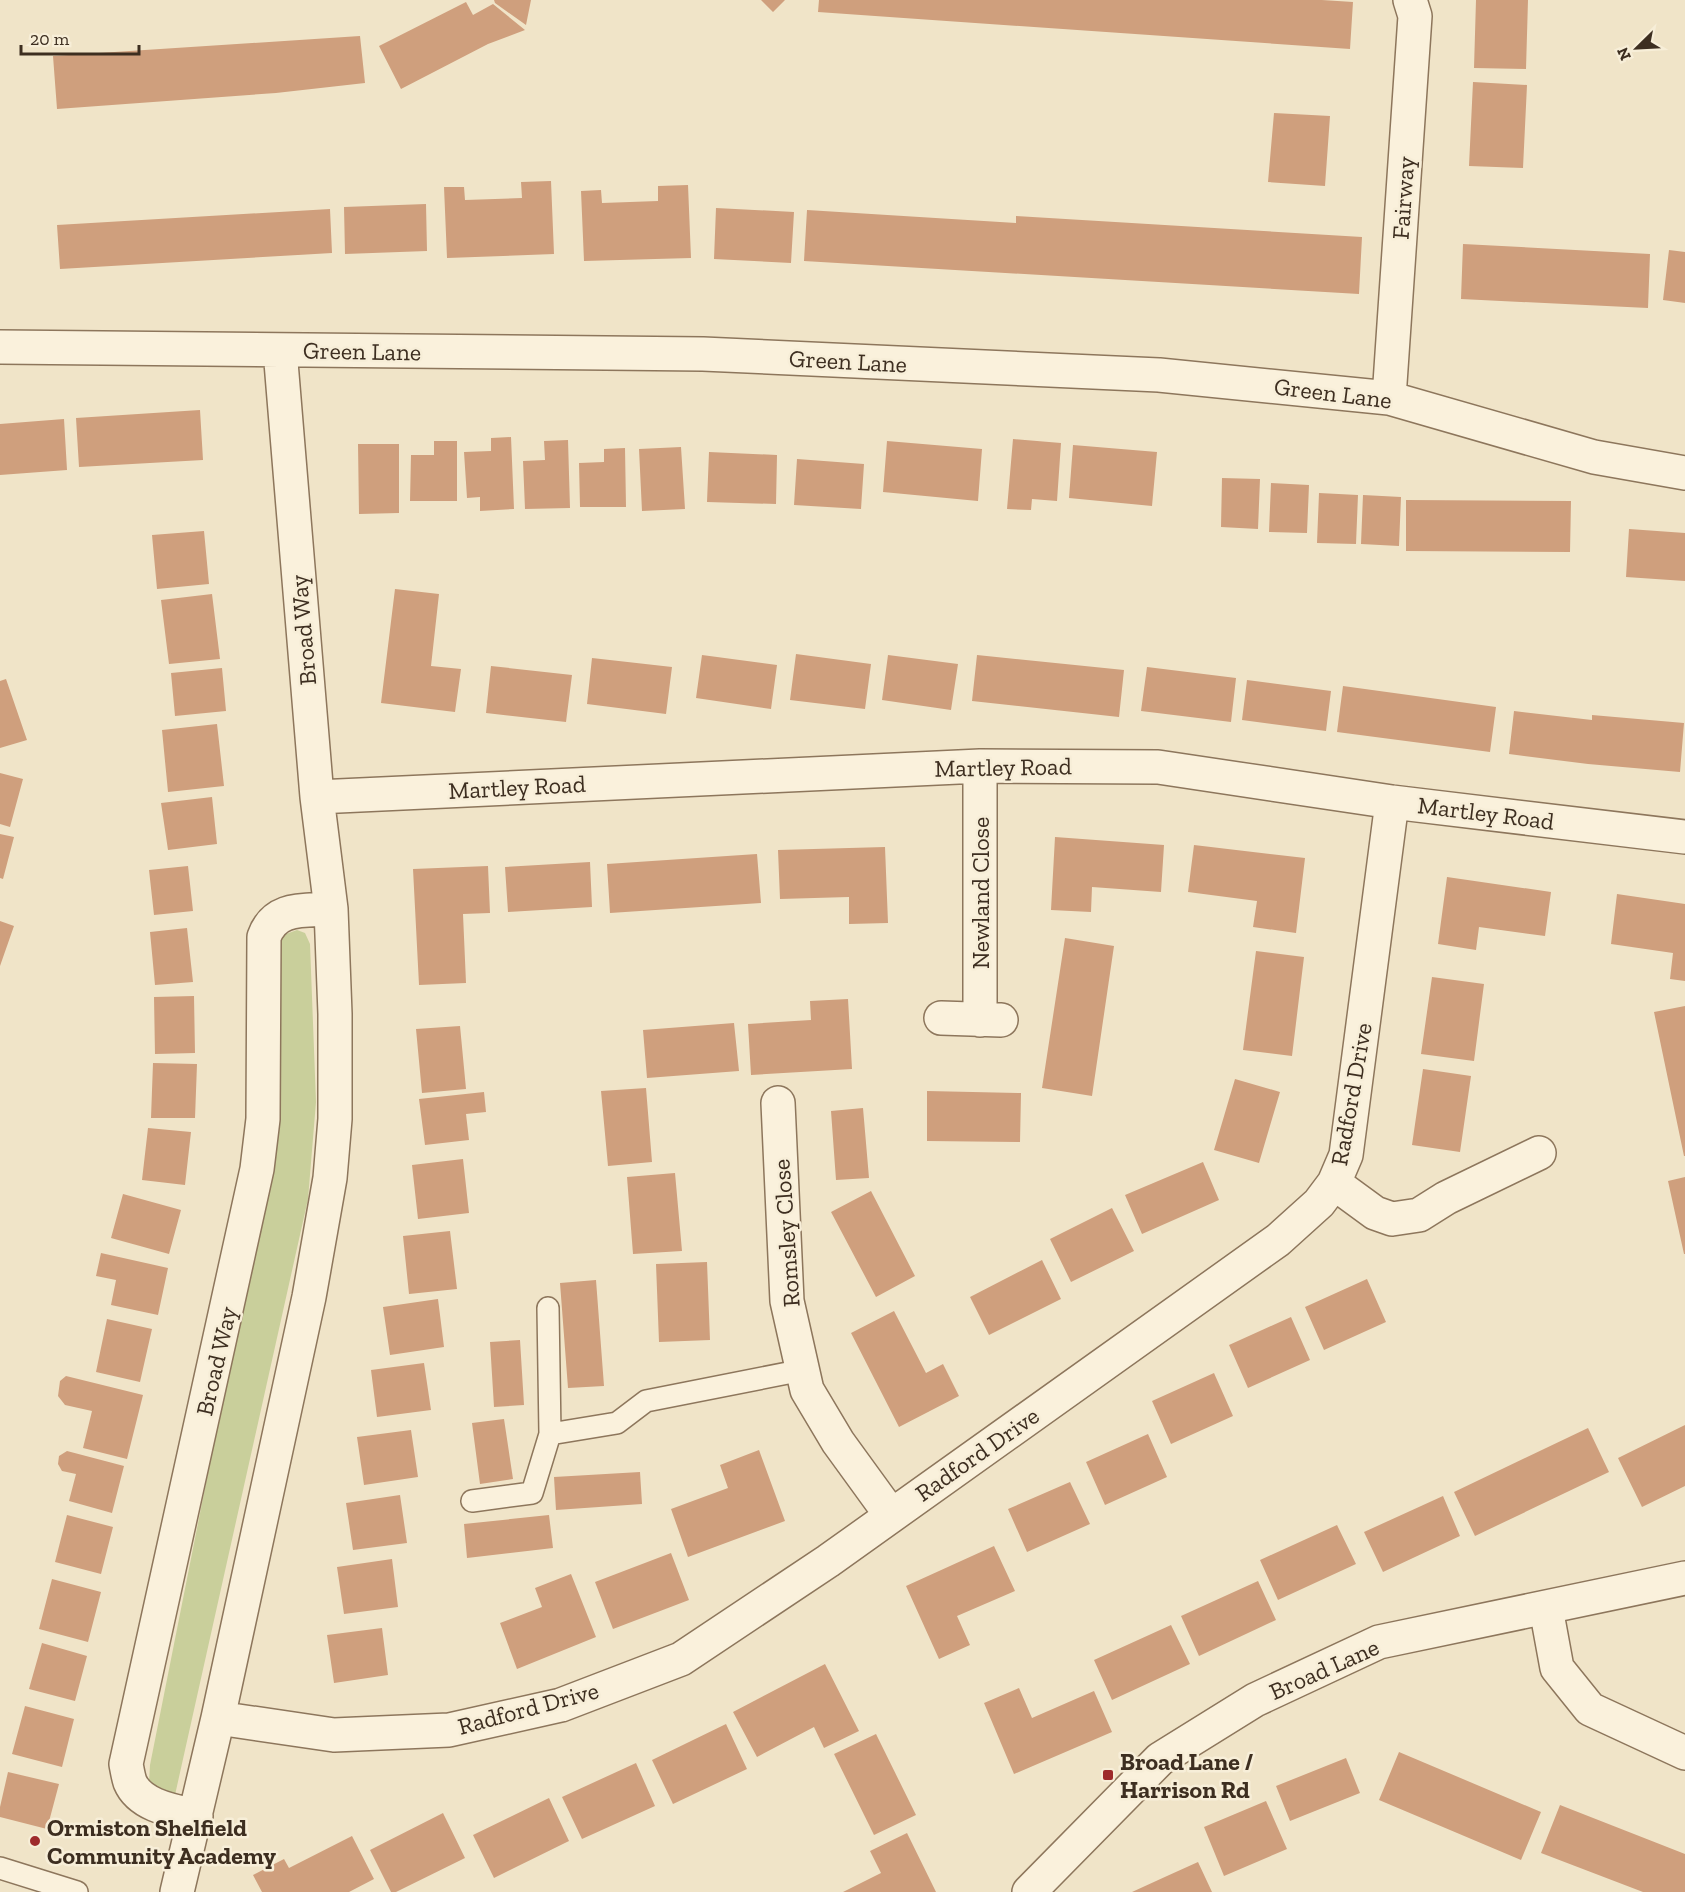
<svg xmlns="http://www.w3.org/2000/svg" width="1685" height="1892" font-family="'Zilla Slab',serif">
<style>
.green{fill:#c9cf9b}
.building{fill:#cf9f7d}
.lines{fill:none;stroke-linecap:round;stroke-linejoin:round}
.service-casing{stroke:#8d765c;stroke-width:24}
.minor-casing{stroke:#8d765c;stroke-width:36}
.service{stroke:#faf1dc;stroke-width:21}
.minor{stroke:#faf1dc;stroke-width:33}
.poi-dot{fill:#9e2a2b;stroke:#f7eed8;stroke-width:2}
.labels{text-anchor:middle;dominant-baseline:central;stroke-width:5;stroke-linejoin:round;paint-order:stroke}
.street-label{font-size:24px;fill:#3d2e20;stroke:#f7eed8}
.poi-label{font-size:24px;font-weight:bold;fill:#3d2e20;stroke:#f7eed8;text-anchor:start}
</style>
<rect width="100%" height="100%" fill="#f0e4c8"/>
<path class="green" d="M 297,930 L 305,933 L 310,944 L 316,1102 L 308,1199 L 175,1795 L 155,1790 L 149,1782 L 150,1765 L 234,1342 L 275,1122 L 281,1002 L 276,943 L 286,934 Z"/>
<path class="building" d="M 494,0 L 531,0 L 526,25 L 495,3 Z
M 761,0 L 785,0 L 773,12 Z
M 819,0 L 1322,0 L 1353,2 L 1350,49 L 818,12 Z
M 1476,0 L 1528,0 L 1526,69 L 1474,68 Z
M 466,2 L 473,15 L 493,4 L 525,30 L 488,44 L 401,89 L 379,46 Z
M 360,36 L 365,83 L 276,93 L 57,109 L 53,56 Z
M 1473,82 L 1527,85 L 1523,168 L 1469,166 Z
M 1274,113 L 1330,116 L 1325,186 L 1268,182 Z
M 551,181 L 554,254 L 447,258 L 444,187 L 464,187 L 465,200 L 522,198 L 521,182 Z
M 688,185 L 691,258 L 584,261 L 581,191 L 601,190 L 602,203 L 658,201 L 658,186 Z
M 426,204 L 427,251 L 345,254 L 344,207 Z
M 716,208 L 794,212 L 791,263 L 714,259 Z
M 330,209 L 332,253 L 60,269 L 57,225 Z
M 807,210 L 1016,223 L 1016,216 L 1362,237 L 1359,294 L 804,261 Z
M 1463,244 L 1650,254 L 1648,308 L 1461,299 Z
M 1669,250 L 1685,252 L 1685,303 L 1663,300 Z
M 200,410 L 203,460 L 79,467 L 76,418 Z
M 64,419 L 67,470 L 0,475 L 0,424 Z
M 511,437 L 514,509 L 480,511 L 480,497 L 467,498 L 464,452 L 491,451 L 491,438 Z
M 1013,439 L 1061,443 L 1057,501 L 1032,499 L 1031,510 L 1007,509 Z
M 568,440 L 570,508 L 525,509 L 523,461 L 545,460 L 544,441 Z
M 434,441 L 457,441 L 457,501 L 410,501 L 411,455 L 434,455 Z
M 887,441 L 982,449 L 978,501 L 883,492 Z
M 358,444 L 399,444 L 399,513 L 359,514 Z
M 1073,445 L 1157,452 L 1152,506 L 1069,498 Z
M 681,447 L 685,509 L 642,511 L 639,449 Z
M 625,448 L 626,507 L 580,507 L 579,463 L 604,462 L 604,449 Z
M 709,452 L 777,455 L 776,504 L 707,502 Z
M 797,459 L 864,464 L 861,509 L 794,505 Z
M 1222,478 L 1260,479 L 1258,529 L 1221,527 Z
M 1271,483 L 1309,485 L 1307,533 L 1269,532 Z
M 1319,493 L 1358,495 L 1356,544 L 1317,543 Z
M 1363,495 L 1401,497 L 1399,546 L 1361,544 Z
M 1406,500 L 1571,501 L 1570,552 L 1406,551 Z
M 1629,529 L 1685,533 L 1685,581 L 1626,577 Z
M 204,531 L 209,584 L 157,589 L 152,535 Z
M 395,589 L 439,594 L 431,666 L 461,669 L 455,712 L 381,703 Z
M 212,594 L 220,659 L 169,664 L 161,600 Z
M 796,654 L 871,664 L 865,709 L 790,700 Z
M 702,655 L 777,665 L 771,709 L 696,698 Z
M 888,655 L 958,664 L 951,710 L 882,700 Z
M 977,655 L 1124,670 L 1119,717 L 972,701 Z
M 592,658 L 672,667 L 666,714 L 587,704 Z
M 491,666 L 572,675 L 566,722 L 486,713 Z
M 1147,667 L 1236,678 L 1231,722 L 1141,711 Z
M 222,668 L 226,711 L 175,716 L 171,673 Z
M 6,679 L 27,740 L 0,748 L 0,681 Z
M 1247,680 L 1331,691 L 1326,731 L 1242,720 Z
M 1343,686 L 1496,707 L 1490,752 L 1337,732 Z
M 1514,711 L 1592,720 L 1592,715 L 1684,723 L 1680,772 L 1588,764 L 1509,754 Z
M 217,724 L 224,786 L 168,792 L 162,730 Z
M 0,773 L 23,779 L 10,827 L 0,824 Z
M 212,797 L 217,844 L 168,850 L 161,803 Z
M 0,834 L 14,837 L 3,879 L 0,878 Z
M 1055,837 L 1164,845 L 1161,892 L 1092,887 L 1091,912 L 1051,910 Z
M 1194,845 L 1305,858 L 1296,933 L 1253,927 L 1257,901 L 1188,892 Z
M 885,847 L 888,923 L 849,924 L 849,897 L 780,899 L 778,850 Z
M 757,854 L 761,903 L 610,913 L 607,864 Z
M 590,862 L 592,907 L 508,912 L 505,867 Z
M 188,866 L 193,911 L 154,915 L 149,870 Z
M 488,866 L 490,913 L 463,914 L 466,983 L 419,985 L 413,869 Z
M 1447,877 L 1551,892 L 1545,936 L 1479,927 L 1476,950 L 1438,944 Z
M 1617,894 L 1685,904 L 1685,981 L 1670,979 L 1673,953 L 1611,944 Z
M 0,921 L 14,926 L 0,966 Z
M 187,928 L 193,982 L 155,985 L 150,932 Z
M 1065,938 L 1114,946 L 1092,1096 L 1042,1088 Z
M 1256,951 L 1304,957 L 1292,1056 L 1243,1050 Z
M 1432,977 L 1484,984 L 1474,1061 L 1421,1054 Z
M 194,996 L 195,1053 L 155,1054 L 154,997 Z
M 848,999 L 852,1069 L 751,1075 L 748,1024 L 811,1020 L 810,1001 Z
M 1685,1006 L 1685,1156 L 1684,1156 L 1654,1012 Z
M 734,1023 L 739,1071 L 647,1078 L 643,1030 Z
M 460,1026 L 466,1089 L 422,1093 L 416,1029 Z
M 153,1063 L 197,1064 L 195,1118 L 151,1118 Z
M 1423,1069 L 1471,1076 L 1460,1152 L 1412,1145 Z
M 1235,1079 L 1280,1092 L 1259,1163 L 1214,1150 Z
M 646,1088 L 652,1162 L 608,1166 L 601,1091 Z
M 927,1091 L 1021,1093 L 1020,1142 L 927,1141 Z
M 484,1092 L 486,1112 L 466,1114 L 469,1140 L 425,1145 L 419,1099 Z
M 863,1108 L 869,1178 L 836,1180 L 831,1111 Z
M 148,1128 L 191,1132 L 185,1185 L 142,1180 Z
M 463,1159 L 469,1213 L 418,1219 L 412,1165 Z
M 1203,1162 L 1219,1200 L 1142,1234 L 1125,1195 Z
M 675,1173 L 682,1251 L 633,1254 L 627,1177 Z
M 1685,1177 L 1685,1254 L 1684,1254 L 1668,1181 Z
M 871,1191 L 915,1276 L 876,1297 L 831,1212 Z
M 123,1194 L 181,1210 L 169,1254 L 111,1238 Z
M 1112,1208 L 1134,1251 L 1071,1282 L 1050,1239 Z
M 450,1231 L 457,1289 L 409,1294 L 403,1236 Z
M 101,1253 L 168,1268 L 158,1315 L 111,1305 L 116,1280 L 96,1276 Z
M 1042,1260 L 1061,1299 L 989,1335 L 970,1297 Z
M 707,1262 L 710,1340 L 659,1342 L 656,1264 Z
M 1367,1279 L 1386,1322 L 1324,1350 L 1305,1307 Z
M 596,1280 L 604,1386 L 568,1388 L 560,1283 Z
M 438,1299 L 444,1347 L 390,1355 L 383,1307 Z
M 894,1311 L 926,1373 L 943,1364 L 959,1396 L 899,1427 L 851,1333 Z
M 1291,1317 L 1310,1360 L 1248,1388 L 1229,1345 Z
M 107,1319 L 152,1329 L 140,1382 L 96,1372 Z
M 520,1340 L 524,1405 L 494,1407 L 490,1342 Z
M 424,1363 L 431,1410 L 377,1417 L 371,1370 Z
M 1214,1373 L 1233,1416 L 1171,1444 L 1152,1401 Z
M 66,1376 L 143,1395 L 127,1459 L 83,1448 L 92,1411 L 65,1405 L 58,1396 L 60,1381 Z
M 504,1419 L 513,1479 L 480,1484 L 472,1423 Z
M 1685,1425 L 1685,1486 L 1642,1507 L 1618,1458 Z
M 1588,1428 L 1609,1472 L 1475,1536 L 1454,1492 Z
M 411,1430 L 418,1477 L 364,1485 L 357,1437 Z
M 1148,1434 L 1167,1477 L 1105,1505 L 1086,1462 Z
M 759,1450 L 785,1521 L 688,1557 L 671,1509 L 728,1488 L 720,1465 Z
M 67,1451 L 124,1466 L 112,1513 L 69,1501 L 76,1474 L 62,1471 L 58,1464 L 59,1456 Z
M 640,1472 L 642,1504 L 556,1510 L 554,1477 Z
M 1070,1482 L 1090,1524 L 1027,1552 L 1008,1509 Z
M 400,1495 L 407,1543 L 353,1550 L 346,1503 Z
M 1443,1496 L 1460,1536 L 1383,1572 L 1364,1532 Z
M 67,1515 L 113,1527 L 101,1574 L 55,1562 Z
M 549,1515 L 553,1548 L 467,1558 L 464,1524 Z
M 1337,1525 L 1356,1564 L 1278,1600 L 1260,1560 Z
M 994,1546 L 1015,1591 L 957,1616 L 970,1645 L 939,1659 L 906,1586 Z
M 671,1553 L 689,1600 L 613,1629 L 595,1582 Z
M 392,1559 L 398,1607 L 344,1614 L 337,1567 Z
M 571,1574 L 596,1637 L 517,1669 L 500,1623 L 542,1607 L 535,1588 Z
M 52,1579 L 101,1592 L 88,1642 L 39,1629 Z
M 1258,1581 L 1276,1620 L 1199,1656 L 1181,1616 Z
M 1171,1625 L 1190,1664 L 1112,1700 L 1094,1660 Z
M 382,1628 L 388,1675 L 334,1683 L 327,1635 Z
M 42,1643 L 87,1656 L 75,1701 L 29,1689 Z
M 825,1664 L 859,1731 L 824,1748 L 814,1727 L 757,1757 L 733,1712 Z
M 1019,1688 L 1032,1718 L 1094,1691 L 1112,1732 L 1014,1774 L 984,1703 Z
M 25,1706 L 74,1719 L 62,1767 L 12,1754 Z
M 726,1724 L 747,1769 L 673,1804 L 652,1760 Z
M 876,1734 L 916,1815 L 874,1835 L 834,1754 Z
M 1399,1752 L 1541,1812 L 1521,1860 L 1379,1800 Z
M 1346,1758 L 1360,1793 L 1290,1821 L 1276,1786 Z
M 636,1763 L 655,1806 L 582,1839 L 562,1797 Z
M 8,1772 L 59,1784 L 47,1829 L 0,1817 L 0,1807 Z
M 549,1798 L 569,1841 L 494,1878 L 473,1835 Z
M 1266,1801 L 1287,1849 L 1224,1876 L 1204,1827 Z
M 1560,1805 L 1685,1854 L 1685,1892 L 1643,1892 L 1541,1853 Z
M 443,1813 L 465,1858 L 396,1892 L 391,1892 L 370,1850 Z
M 907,1833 L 936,1892 L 843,1892 L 881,1873 L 870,1851 Z
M 352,1836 L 374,1879 L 349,1892 L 262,1892 L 253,1875 L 284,1859 L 289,1868 Z
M 1198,1862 L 1212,1892 L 1132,1892 L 1167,1876 Z"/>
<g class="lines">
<defs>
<path id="service" d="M 550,1434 L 617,1423 L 646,1401 L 803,1370
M 472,1501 L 532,1493 L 550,1434 L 548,1308
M 0,1868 L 77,1892"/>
<path id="minor" d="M 0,347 L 703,354 L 1159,375 L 1389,398 L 1594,457 L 1685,473
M 1389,398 L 1415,16 L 1410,0
M 980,766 L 980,1020
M 317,797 L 980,766 L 1158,767 L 1392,802 L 1685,837
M 941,1018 L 1001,1020
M 778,1103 L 787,1301 L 807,1390 L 838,1442 L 891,1515
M 1334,1183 L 1375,1213 L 1392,1219 L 1419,1215 L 1446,1198 L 1539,1153
M 1546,1608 L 1557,1668 L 1590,1709 L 1685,1753
M 218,1718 L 334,1735 L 449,1730 L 561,1705 L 681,1659 L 828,1561 L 1278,1240 L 1319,1203 L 1334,1183 L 1346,1155 L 1392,802
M 196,1816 C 174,1811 140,1806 130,1782 C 128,1776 127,1769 126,1764 L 257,1169 L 263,1119 L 264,937 C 275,906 304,911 331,909
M 177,1892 L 218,1718 L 309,1297 L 330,1178 L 335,1119 L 335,1014 L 331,909 L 317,797 L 280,350
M 1029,1892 L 1160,1759 L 1255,1700 L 1379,1642 L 1685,1578"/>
</defs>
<use href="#service" class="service-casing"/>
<use href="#minor" class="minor-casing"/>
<use href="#service" class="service"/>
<use href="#minor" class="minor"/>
</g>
<g class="poi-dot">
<rect x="1102" y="1769" width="12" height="12" rx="3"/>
<circle cx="35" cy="1841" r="6"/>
</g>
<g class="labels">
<g class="street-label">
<text transform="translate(1403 198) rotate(-86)">Fairway</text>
<text transform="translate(362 351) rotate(1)">Green Lane</text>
<text transform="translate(848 361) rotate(3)">Green Lane</text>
<text transform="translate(1333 393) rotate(7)">Green Lane</text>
<text transform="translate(303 630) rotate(-95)">Broad Way</text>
<text transform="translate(1003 767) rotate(-1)">Martley Road</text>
<text transform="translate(517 787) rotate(-3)">Martley Road</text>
<text transform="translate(1486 813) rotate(7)">Martley Road</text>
<text transform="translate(980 893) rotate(-90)">Newland Close</text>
<text transform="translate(1351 1094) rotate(-80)">Radford Drive</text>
<text transform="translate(786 1233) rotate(-94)">Romsley Close</text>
<text transform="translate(216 1361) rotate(-77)">Broad Way</text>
<text transform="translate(977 1454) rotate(-35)">Radford Drive</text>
<text transform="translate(1324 1669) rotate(-24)">Broad Lane</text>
<text transform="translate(528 1708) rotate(-15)">Radford Drive</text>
</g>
<g class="poi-label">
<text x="1120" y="1761">Broad Lane /<tspan x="1120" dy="28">Harrison Rd</tspan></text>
<text x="47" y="1827">Ormiston Shelfield<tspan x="47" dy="28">Community Academy</tspan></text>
</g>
</g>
<g transform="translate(1637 48) rotate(246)" stroke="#f7eed8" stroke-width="4.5" paint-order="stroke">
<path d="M0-4.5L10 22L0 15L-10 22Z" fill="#3d2e20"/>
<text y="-9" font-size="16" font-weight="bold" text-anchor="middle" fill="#3d2e20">N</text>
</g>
<path d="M21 45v9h118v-9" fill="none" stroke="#3d2e20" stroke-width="3"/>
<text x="30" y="45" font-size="18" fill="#3d2e20" stroke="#f7eed8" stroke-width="4.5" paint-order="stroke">20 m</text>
</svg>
